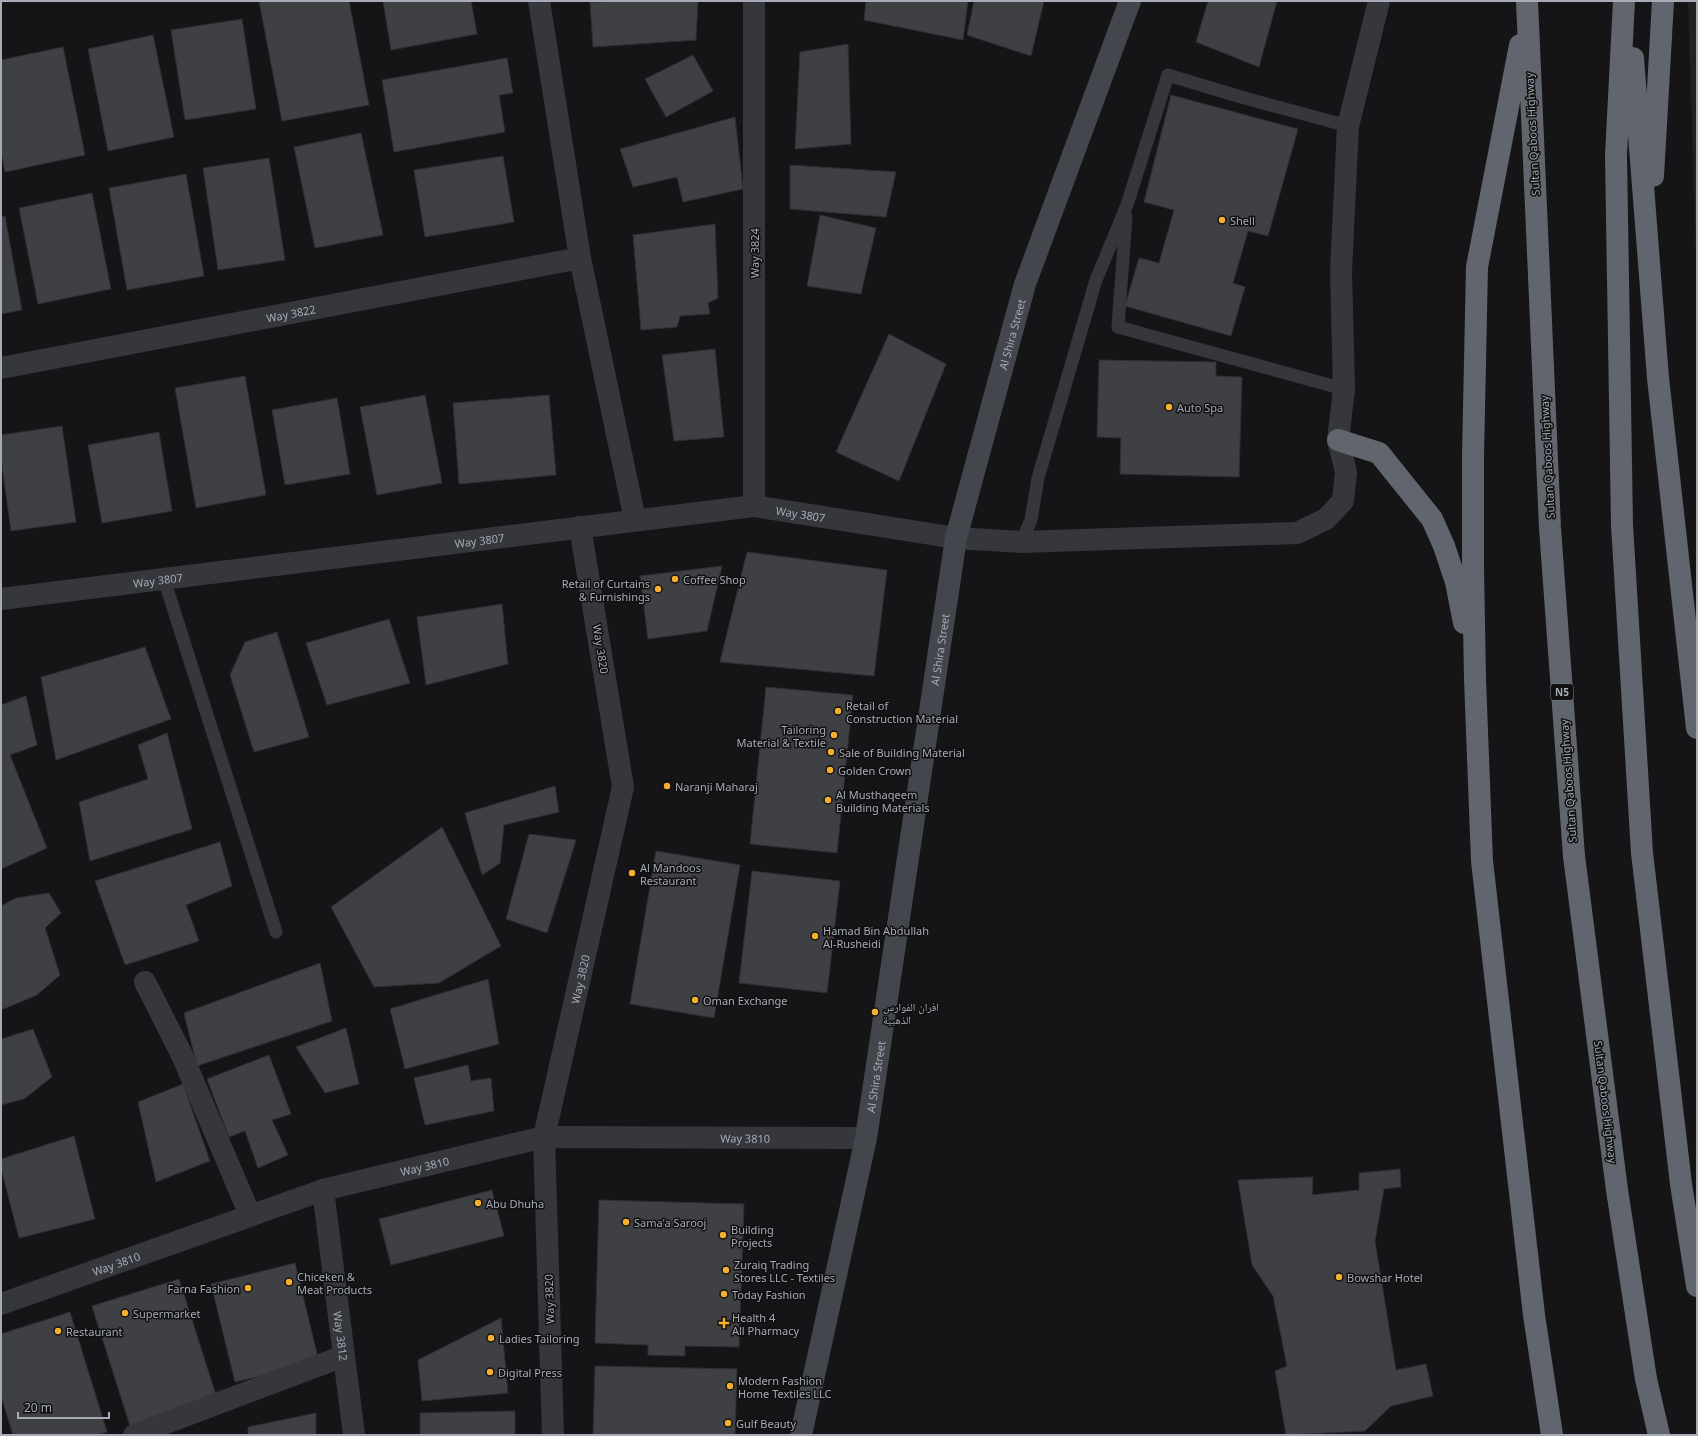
<svg xmlns="http://www.w3.org/2000/svg" width="1698" height="1436" font-family="'Noto Sans','Noto Naskh Arabic',sans-serif">
<style>
.built{fill:#212124}
.building{fill:#3f4044;stroke:#2e2f33}
.lines{fill:none;stroke-linecap:round;stroke-linejoin:round}
.lane{stroke:#35373c;stroke-width:13}
.street{stroke:#35373c;stroke-width:22}
.secondary{stroke:#43464c;stroke-width:22}
.highway{stroke:#61656d;stroke-width:22}
.poi-dot{fill:#f6b02d;stroke:#101011;stroke-width:1.5}
.labels{text-anchor:middle;dominant-baseline:central;stroke-width:3;stroke-linejoin:round;paint-order:stroke}
.shield{fill:#101011;stroke:#797c85;stroke-width:1}
.shield-label{font-size:10px;font-weight:bold;fill:#a6abb7}
.street-label{font-size:11px;fill:#a6abb7;stroke:#101011}
.poi-label{font-size:11px;fill:#a6abb7;stroke:#101011;text-anchor:start}
</style>
<rect width="100%" height="100%" fill="#151517"/>
<path class="built" d="M 1688,1 L 1697,1 L 1697,291 Z"/>
<path class="building" d="M 259,1 L 349,1 L 369,105 L 282,121 Z
M 383,1 L 471,1 L 477,34 L 391,50 Z
M 635,1 L 698,1 L 696,40 L 593,47 L 590,2 Z
M 866,1 L 968,1 L 963,40 L 864,20 Z
M 974,1 L 1044,1 L 1031,56 L 967,35 Z
M 1208,1 L 1277,1 L 1259,67 L 1196,42 Z
M 242,19 L 256,109 L 185,120 L 171,30 Z
M 153,35 L 174,137 L 108,151 L 88,49 Z
M 848,44 L 851,144 L 795,149 L 800,52 Z
M 63,47 L 85,155 L 5,172 L 1,151 L 1,60 Z
M 693,55 L 713,91 L 666,117 L 645,79 Z
M 507,58 L 513,93 L 499,95 L 505,132 L 394,152 L 382,80 Z
M 1171,95 L 1298,129 L 1268,236 L 1248,231 L 1233,283 L 1245,287 L 1231,336 L 1125,306 L 1139,258 L 1159,263 L 1174,210 L 1144,202 Z
M 735,117 L 743,189 L 683,202 L 677,177 L 633,187 L 620,149 Z
M 361,133 L 383,235 L 315,248 L 294,147 Z
M 503,156 L 514,222 L 425,237 L 414,170 Z
M 269,158 L 285,260 L 218,270 L 203,168 Z
M 790,165 L 896,172 L 886,217 L 790,209 Z
M 186,174 L 204,276 L 127,290 L 109,188 Z
M 92,193 L 111,289 L 38,304 L 19,208 Z
M 820,215 L 876,228 L 861,294 L 807,286 Z
M 5,216 L 22,310 L 1,314 L 1,217 Z
M 715,224 L 718,298 L 708,303 L 710,314 L 680,316 L 677,327 L 641,330 L 633,235 Z
M 889,334 L 946,364 L 899,481 L 836,452 Z
M 715,349 L 724,437 L 674,441 L 662,355 Z
M 1099,360 L 1216,362 L 1216,376 L 1242,377 L 1239,477 L 1120,474 L 1121,438 L 1097,437 Z
M 245,376 L 266,495 L 196,508 L 175,388 Z
M 425,395 L 442,483 L 377,495 L 360,407 Z
M 549,395 L 556,475 L 459,484 L 453,403 Z
M 337,398 L 350,474 L 285,485 L 272,410 Z
M 62,426 L 76,522 L 11,531 L 1,459 L 1,435 Z
M 159,432 L 172,511 L 102,523 L 88,445 Z
M 747,552 L 887,570 L 874,676 L 720,662 Z
M 722,566 L 707,631 L 648,639 L 640,576 Z
M 502,604 L 508,664 L 426,685 L 417,617 Z
M 389,619 L 410,683 L 327,705 L 306,643 Z
M 277,632 L 309,737 L 254,752 L 230,675 L 245,642 Z
M 145,647 L 171,719 L 56,760 L 41,677 Z
M 766,687 L 853,695 L 837,853 L 750,844 Z
M 26,696 L 37,745 L 10,755 L 47,848 L 1,869 L 1,705 Z
M 167,733 L 192,829 L 90,861 L 79,802 L 148,779 L 138,745 Z
M 555,786 L 559,812 L 504,825 L 500,863 L 482,875 L 465,813 Z
M 442,827 L 501,946 L 439,983 L 374,987 L 331,907 Z
M 529,834 L 576,840 L 547,933 L 506,919 Z
M 220,842 L 232,886 L 186,905 L 199,941 L 125,965 L 95,881 Z
M 656,851 L 740,865 L 714,1018 L 630,1004 Z
M 752,871 L 840,881 L 827,993 L 739,983 Z
M 49,893 L 61,913 L 45,928 L 60,975 L 37,995 L 1,1010 L 1,906 L 16,898 Z
M 320,963 L 332,1021 L 197,1066 L 184,1013 Z
M 488,979 L 499,1044 L 405,1069 L 390,1009 Z
M 346,1028 L 359,1084 L 325,1093 L 296,1047 Z
M 33,1029 L 52,1077 L 24,1099 L 1,1105 L 1,1039 Z
M 269,1055 L 291,1114 L 272,1120 L 288,1155 L 258,1168 L 245,1131 L 229,1137 L 207,1079 Z
M 468,1065 L 471,1081 L 491,1078 L 494,1111 L 425,1125 L 414,1078 Z
M 183,1084 L 210,1161 L 156,1182 L 138,1102 Z
M 74,1136 L 95,1219 L 19,1238 L 1,1168 L 1,1159 Z
M 1400,1169 L 1401,1187 L 1384,1189 L 1375,1241 L 1396,1370 L 1426,1364 L 1433,1396 L 1391,1406 L 1365,1431 L 1286,1435 L 1275,1371 L 1287,1366 L 1273,1296 L 1252,1265 L 1238,1180 L 1313,1177 L 1312,1195 L 1359,1190 L 1359,1173 Z
M 492,1190 L 504,1236 L 391,1265 L 379,1219 Z
M 599,1200 L 744,1204 L 739,1347 L 685,1346 L 685,1356 L 648,1355 L 648,1345 L 595,1343 Z
M 295,1263 L 319,1362 L 235,1382 L 211,1284 Z
M 179,1279 L 217,1398 L 130,1426 L 92,1306 Z
M 70,1312 L 107,1432 L 97,1435 L 13,1435 L 1,1396 L 1,1334 Z
M 501,1318 L 508,1393 L 422,1401 L 418,1360 Z
M 595,1366 L 737,1369 L 735,1435 L 593,1435 Z
M 515,1411 L 515,1435 L 420,1435 L 420,1413 Z
M 316,1413 L 316,1435 L 248,1435 L 248,1427 Z"/>
<g class="lines">
<path class="lane" d="M 1126,217 L 1118,327 L 1344,389
M 1021,542 L 1031,520 L 1038,478 L 1096,280 L 1127,205 L 1168,75 L 1241,97 L 1348,126
M 164,579 L 276,932"/>
<g class="street">
<path d="M 539,1 L 580,258 L 635,520"/>
<path id="s1" d="M 1,368 L 580,258"/>
<path d="M 754,506 L 754,1"/>
<path id="s2" d="M 1,599 L 754,506 L 956,538 L 1021,542 L 1297,533 L 1326,519 L 1343,501 L 1346,472 L 1338,440 L 1344,389 L 1341,271 L 1348,126 L 1379,1"/>
<path d="M 145,982 L 182,1055 L 250,1215"/>
<path id="s3" d="M 323,1190 L 354,1435"/>
<path id="s4" d="M 1,1304 L 323,1190 L 544,1137 L 866,1138"/>
<path d="M 134,1435 L 344,1356"/>
<path id="s5" d="M 553,1435 L 544,1137 L 623,787 L 580,527"/>
</g>
<path class="secondary" id="s6" d="M 801,1435 L 866,1138 L 956,538 L 1025,284 L 1130,1"/>
<path class="highway" d="M 1527,1 L 1550,528 L 1574,856 L 1617,1190 L 1646,1379 L 1659,1435
M 1624,1 L 1616,155 L 1622,525 L 1642,853 L 1681,1184 L 1697,1286
M 1520,45 L 1477,267 L 1473,456 L 1473,568 L 1475,679 L 1482,861 L 1534,1315 L 1552,1435
M 1633,58 L 1658,378 L 1697,728
M 1653,176 L 1663,1
M 1338,440 L 1379,453 L 1432,519 L 1444,546 L 1456,582 L 1464,623"/>
</g>
<g class="poi-dot">
<circle cx="1222" cy="220" r="4"/>
<circle cx="1169" cy="407" r="4"/>
<circle cx="675" cy="579" r="4"/>
<circle cx="658" cy="589" r="4"/>
<circle cx="838" cy="711" r="4"/>
<circle cx="834" cy="735" r="4"/>
<circle cx="831" cy="752" r="4"/>
<circle cx="830" cy="770" r="4"/>
<circle cx="667" cy="786" r="4"/>
<circle cx="828" cy="800" r="4"/>
<circle cx="632" cy="873" r="4"/>
<circle cx="815" cy="936" r="4"/>
<circle cx="695" cy="1000" r="4"/>
<circle cx="875" cy="1012" r="4"/>
<circle cx="478" cy="1203" r="4"/>
<circle cx="626" cy="1222" r="4"/>
<circle cx="723" cy="1235" r="4"/>
<circle cx="726" cy="1270" r="4"/>
<circle cx="1339" cy="1277" r="4"/>
<circle cx="289" cy="1282" r="4"/>
<circle cx="248" cy="1288" r="4"/>
<circle cx="724" cy="1294" r="4"/>
<circle cx="125" cy="1313" r="4"/>
<path d="M722 1317h4v4h4v4h-4v4h-4v-4h-4v-4h4z"/>
<circle cx="58" cy="1331" r="4"/>
<circle cx="491" cy="1338" r="4"/>
<circle cx="490" cy="1372" r="4"/>
<circle cx="730" cy="1386" r="4"/>
<circle cx="728" cy="1423" r="4"/>
</g>
<g class="labels">
<rect class="shield" x="1551" y="684" width="22" height="16" rx="3"/>
<g class="shield-label">
<text x="1562" y="692">N5</text>
</g>
<g class="street-label">
<text transform="translate(1532 134) rotate(-93)">Sultan Qaboos Highway</text>
<text transform="translate(754 253) rotate(-90)">Way 3824</text>
<text stroke="none"><textPath href="#s1" startOffset="295">Way 3822</textPath></text>
<text stroke="none"><textPath href="#s6" startOffset="1122">Al Shira Street</textPath></text>
<text transform="translate(1547 457) rotate(-93)">Sultan Qaboos Highway</text>
<text stroke="none"><textPath href="#s2" startOffset="806">Way 3807</textPath></text>
<text stroke="none"><textPath href="#s2" startOffset="482">Way 3807</textPath></text>
<text stroke="none"><textPath href="#s2" startOffset="158">Way 3807</textPath></text>
<text transform="translate(601 649) rotate(81)">Way 3820</text>
<text stroke="none"><textPath href="#s6" startOffset="798">Al Shira Street</textPath></text>
<text transform="translate(1568 781) rotate(-94)">Sultan Qaboos Highway</text>
<text stroke="none"><textPath href="#s5" startOffset="460">Way 3820</textPath></text>
<text stroke="none"><textPath href="#s6" startOffset="366">Al Shira Street</textPath></text>
<text transform="translate(1606 1102) rotate(83)">Sultan Qaboos Highway</text>
<text stroke="none"><textPath href="#s4" startOffset="770">Way 3810</textPath></text>
<text stroke="none"><textPath href="#s4" startOffset="446">Way 3810</textPath></text>
<text stroke="none"><textPath href="#s4" startOffset="122">Way 3810</textPath></text>
<text transform="translate(549 1299) rotate(-92)">Way 3820</text>
<text stroke="none"><textPath href="#s3" startOffset="147">Way 3812</textPath></text>
</g>
<g class="poi-label">
<text x="1230" y="220">Shell</text>
<text x="1177" y="407">Auto Spa</text>
<text x="683" y="579">Coffee Shop</text>
<text x="650" y="583" text-anchor="end">Retail of Curtains<tspan x="650" dy="13">&amp; Furnishings</tspan></text>
<text x="846" y="705">Retail of<tspan x="846" dy="13">Construction Material</tspan></text>
<text x="826" y="729" text-anchor="end">Tailoring<tspan x="826" dy="13">Material &amp; Textile</tspan></text>
<text x="839" y="752">Sale of Building Material</text>
<text x="838" y="770">Golden Crown</text>
<text x="675" y="786">Naranji Maharaj</text>
<text x="836" y="794">Al Musthaqeem<tspan x="836" dy="13">Building Materials</tspan></text>
<text x="640" y="867">Al Mandoos<tspan x="640" dy="13">Restaurant</tspan></text>
<text x="823" y="930">Hamad Bin Abdullah<tspan x="823" dy="13">Al-Rusheidi</tspan></text>
<text x="703" y="1000">Oman Exchange</text>
<text x="883" y="1006">افران الفوارس<tspan x="883" dy="13">الذهبية</tspan></text>
<text x="486" y="1203">Abu Dhuha</text>
<text x="634" y="1222">Sama'a Sarooj</text>
<text x="731" y="1229">Building<tspan x="731" dy="13">Projects</tspan></text>
<text x="734" y="1264">Zuraiq Trading<tspan x="734" dy="13">Stores LLC - Textiles</tspan></text>
<text x="297" y="1276">Chiceken &amp;<tspan x="297" dy="13">Meat Products</tspan></text>
<text x="1347" y="1277">Bowshar Hotel</text>
<text x="240" y="1288" text-anchor="end">Farna Fashion</text>
<text x="732" y="1294">Today Fashion</text>
<text x="133" y="1313">Supermarket</text>
<text x="732" y="1317">Health 4<tspan x="732" dy="13">All Pharmacy</tspan></text>
<text x="66" y="1331">Restaurant</text>
<text x="499" y="1338">Ladies Tailoring</text>
<text x="498" y="1372">Digital Press</text>
<text x="738" y="1380">Modern Fashion<tspan x="738" dy="13">Home Textiles LLC</tspan></text>
<text x="736" y="1423">Gulf Beauty</text>
</g>
</g>
<rect width="1698" height="1436" fill="none" stroke="#a6abb7" stroke-width="4"/>
<path d="M18 1412v6h91v-6" fill="none" stroke="#a6abb7" stroke-width="2"/>
<text x="24" y="1412" font-size="12" fill="#a6abb7" stroke="#101011" stroke-width="3" paint-order="stroke">20 m</text>
</svg>
